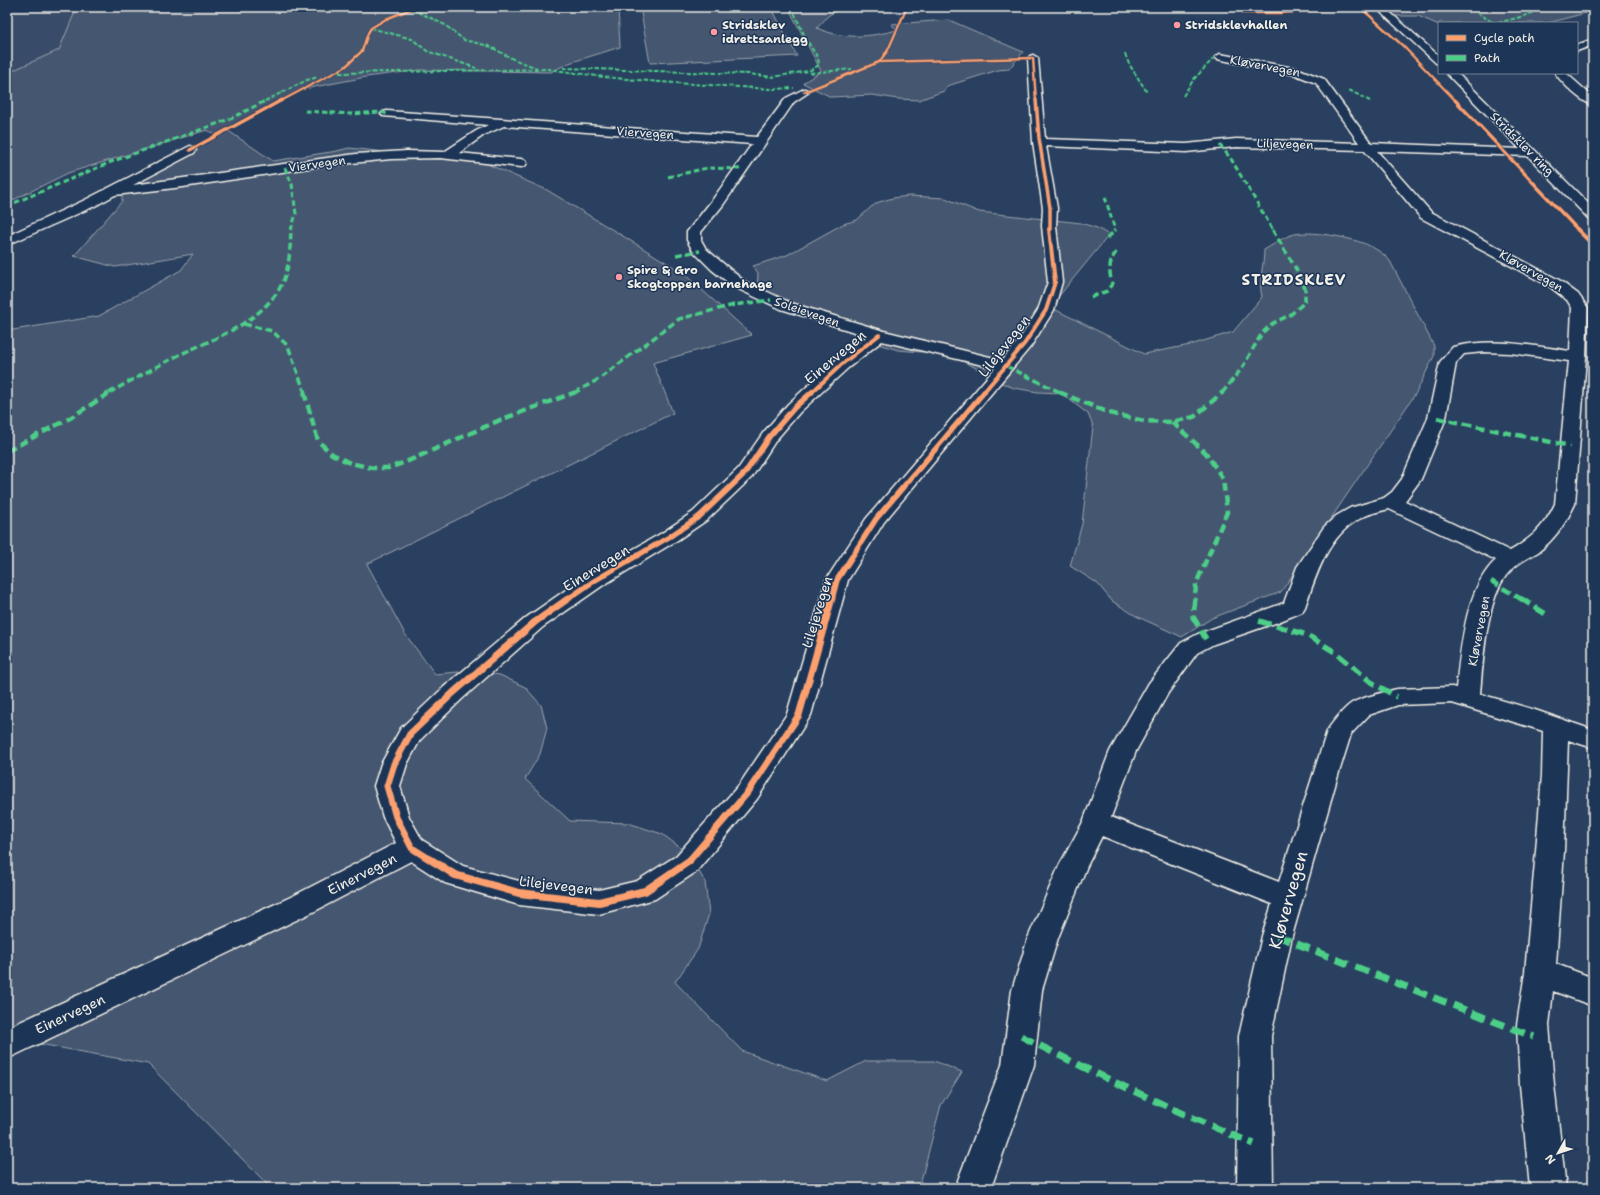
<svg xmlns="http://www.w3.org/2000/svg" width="1600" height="1195" font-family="'Shantell Sans',sans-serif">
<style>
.built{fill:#374c69}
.green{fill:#445771;stroke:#9ca4ac}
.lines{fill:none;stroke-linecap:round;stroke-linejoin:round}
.minor-casing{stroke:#f4f1e8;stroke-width:3}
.minor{fill:#1d3557;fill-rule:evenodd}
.quiet-far5{stroke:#4dcf88;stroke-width:2;stroke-dasharray:4.5 2;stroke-linecap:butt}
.quiet-far4{stroke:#4dcf88;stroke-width:3;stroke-dasharray:5.5 3;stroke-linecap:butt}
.quiet-far3{stroke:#4dcf88;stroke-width:3.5;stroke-dasharray:7 3.5;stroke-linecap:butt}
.quiet-far2{stroke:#4dcf88;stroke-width:4.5;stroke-dasharray:9 4.5;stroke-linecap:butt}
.quiet-far1{stroke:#4dcf88;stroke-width:5.5;stroke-dasharray:12 5.5;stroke-linecap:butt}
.quiet{stroke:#4dcf88;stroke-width:7;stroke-dasharray:14 7;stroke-linecap:butt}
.cycleway-far5-casing{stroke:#1d3557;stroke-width:3.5}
.cycleway-far4-casing{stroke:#1d3557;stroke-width:5}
.cycleway-far3-casing{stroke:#1d3557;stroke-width:5.5}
.cycleway-far2-casing{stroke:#1d3557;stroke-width:8}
.cycleway-far1-casing{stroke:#1d3557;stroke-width:10}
.cycleway-casing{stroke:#1d3557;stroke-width:11}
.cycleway-far5{stroke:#fca06f;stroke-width:2.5}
.cycleway-far4{stroke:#fca06f;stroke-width:3.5}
.cycleway-far3{stroke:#fca06f;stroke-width:4}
.cycleway-far2{stroke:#fca06f;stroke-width:5.5}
.cycleway-far1{stroke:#fca06f;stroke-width:7}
.cycleway{stroke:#fca06f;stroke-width:8}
.poi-dot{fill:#ff9aa2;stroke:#1d3557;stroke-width:1.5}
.labels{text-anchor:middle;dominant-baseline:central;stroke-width:3;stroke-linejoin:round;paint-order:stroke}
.far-poi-label{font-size:12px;font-weight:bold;fill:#f4f1e8;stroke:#1d3557;text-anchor:start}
.far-street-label{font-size:12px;fill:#f4f1e8;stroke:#1d3557}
.street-label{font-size:14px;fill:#f4f1e8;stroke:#1d3557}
.far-district-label{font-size:15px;font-weight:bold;letter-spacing:1px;fill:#f4f1e8;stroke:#1d3557}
.near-street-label{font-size:17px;fill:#f4f1e8;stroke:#1d3557}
</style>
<rect width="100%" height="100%" fill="#2a4060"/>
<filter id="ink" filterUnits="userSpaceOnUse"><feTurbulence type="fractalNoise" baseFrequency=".025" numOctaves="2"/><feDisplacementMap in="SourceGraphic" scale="8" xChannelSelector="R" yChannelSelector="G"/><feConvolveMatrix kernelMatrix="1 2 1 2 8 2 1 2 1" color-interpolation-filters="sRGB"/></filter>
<g filter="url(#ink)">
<!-- built -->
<polygon class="built" points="12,7 77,7 59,50 7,73 7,8"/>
<!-- green -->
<g class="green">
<polygon points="77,7 618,7 620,47 569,63 551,72 420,70 366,77 304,89 227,130 273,161 337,151 349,148 485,163 547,190 682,272 752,335 653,363 673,413 367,564 405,634 435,674 469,671 500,675 525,687 541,705 547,728 540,754 525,779 570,821 628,823 662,834 689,854 705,882 709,914 698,949 675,982 742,1051 827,1081 866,1061 934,1061 962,1072 941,1105 919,1188 271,1188 148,1064 7,1038 7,331 99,316 181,270 193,254 115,267 74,256 122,201 122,192 216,135 207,130 68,173 7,203 7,73 59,50"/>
<polygon points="640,7 771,7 797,56 650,63"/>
<path d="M788 7H900L897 10 842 8 829 15 817 28C844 40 869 37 897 30L891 24 949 20 1023 52 1009 69 998 70 947 86 944 91 919 100 898 99 872 95 831 97 803 83 821 71Z"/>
<polygon points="1387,7 1593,7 1593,11 1548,23 1439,23 1439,25 1418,16 1394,16"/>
<path d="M909 196 945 198 979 212 1081 223 1097 228 1109 235 1050 307 1144 354 1190 345 1233 332 1262 297C1258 281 1264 266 1264 250 1273 245 1282 238 1291 235 1308 229 1354 238 1370 246 1378 250 1384 254 1390 261L1434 346V356L1416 393 1281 592 1212 618 1182 637 1136 616 1112 601 1097 583 1070 566 1082 524 1093 426 1088 414 1061 393 1038 392 1014 388 994 380 980 370 942 351 921 352 898 350 878 344 860 334 812 314 782 310 757 291 758 273 753 266 787 255 843 224 857 220 871 207 879 202 893 198Z"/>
</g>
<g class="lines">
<!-- minor casing -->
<g class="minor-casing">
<g id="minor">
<polygon points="1375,7 1384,7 1439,56 1439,64 1436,63"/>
<polygon points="1593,39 1593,45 1577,51 1577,45"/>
<path d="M1220 54 1299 69 1324 79 1371 143 1520 149 1446 73H1457L1593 208V219L1588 218 1528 156 1377 151 1431 212 1559 280 1578 294 1588 308 1586 357 1575 504C1566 523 1555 539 1538 552 1528 558 1518 562 1510 571 1486 595 1483 662 1480 694L1535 710 1593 730V748L1568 740 1564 851 1556 964 1593 978V1006L1553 991 1549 1025 1554 1085 1566 1188H1530L1520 1085 1517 1025 1525 972 1536 851 1542 775 1543 731 1452 703 1398 705 1369 715 1351 734 1336 782 1292 936 1271 1036 1273 1188H1237L1239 1036 1262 936 1272 904 1102 836 1087 866 1058 938 1042 990 1034 1065 991 1188H955L1002 1065 1012 990 1028 938 1059 866 1083 822 1110 751 1149 683 1181 643 1198 634 1284 603 1297 567 1324 527 1336 516 1350 508 1384 498 1392 492 1402 479 1428 418 1440 362 1453 347C1492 337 1532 346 1570 351L1572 308 1567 300 1549 286 1421 218 1364 150 1236 147 1186 152 1046 146 1057 208 1056 226 1062 282 1054 310 1031 346 884 522 848 580 811 715 757 799 696 872 655 899 599 914 519 905 445 883 411 861 315 911 7 1059V1028L295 895 396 843 383 817 374 786 381 764 401 728 444 687 527 617 586 576 662 533 693 512 738 469 763 433 788 404 836 360 867 336 781 309 734 287 712 270 693 251 687 240V232L713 199 752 144 504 126 484 135 459 153 521 159 525 160 527 163 525 166 521 167 440 158 391 159 322 166 183 187 115 195 95 206 7 245V236L85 200 190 146 194 147 196 150 194 153 133 185 356 154 407 151 444 152 476 131 488 125 383 116 381 114 383 112 387 111 757 137 786 98 804 89 808 90 809 92 794 102 723 205 701 232V240L706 249 744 281 791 303 884 331 1002 360 1019 340 1038 310 1048 282 1042 226 1043 208 1033 142 1028 58 1030 56 1033 55 1038 58 1045 139 1186 144 1236 139 1359 143 1316 83 1296 75 1217 59 1215 57ZM882 341 995 368 866 519 826 580 787 714 739 785 676 856 637 881 599 890 519 881 463 866 422 840 409 817 400 786 407 764 420 740 462 699 543 627 602 586 676 541 707 520 752 477 776 440 800 412 848 368ZM1484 352 1510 353 1569 361 1555 504C1544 527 1532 538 1510 551L1405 501 1421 479 1446 418 1456 363 1464 354ZM1389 509 1496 560C1465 588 1461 649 1456 688L1452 687 1397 689C1385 692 1363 697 1352 703 1345 707 1332 723 1327 731L1279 882 1111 817 1136 751 1168 693 1197 653 1214 644 1278 622 1302 612 1305 607C1317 573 1328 534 1363 517 1371 513 1381 511 1389 509Z"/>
<path d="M1555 73H1566L1593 97V105C1581 102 1562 83 1555 73Z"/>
</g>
</g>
<!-- minor -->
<use href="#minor" class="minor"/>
<!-- quiet-far5 -->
<g class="quiet-far5">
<polyline points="1474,7 1477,13 1494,23"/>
<polyline points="412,9 445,25 464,40 489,46 513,59 537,68"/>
<polyline points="1498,23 1524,16 1547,7"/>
<polyline points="371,28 412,39 427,51 476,68"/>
<polyline points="1125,54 1129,64 1147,92"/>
<polyline points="563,68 749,74 772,77 809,71 819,65 818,58 806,39 794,12 794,9 799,7"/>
<polyline points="339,73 548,69 604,77 660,82 772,89 794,88"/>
<polyline points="810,73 852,69"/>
<polyline points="1349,90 1370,101"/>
<polyline points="1183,96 1194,79 1214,58"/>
<polyline points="265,101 307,80 318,77"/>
</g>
<!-- quiet-far4 -->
<g class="quiet-far4">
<polyline points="305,111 351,114 381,112 387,114"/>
<polyline points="1220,145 1231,159 1273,230"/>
<polyline points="285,168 292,184 296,214 291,230"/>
<polyline points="668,177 707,168 740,169"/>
<polyline points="1105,197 1115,230"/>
<polyline points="7,206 111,162 230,119 267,100"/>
</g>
<!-- quiet-far3 -->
<g class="quiet-far3">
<polyline points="1107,238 1115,231 1114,229"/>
<polyline points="676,255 700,251"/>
<path d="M1091 297 1107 291 1112 284C1109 271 1108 262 1117 251"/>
<polyline points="244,324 272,331 288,346 305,393"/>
<polyline points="1006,366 1062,393"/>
<path d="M109 393C132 380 156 367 179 355 215 338 255 325 278 291 290 272 290 250 291 229"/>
<polyline points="574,393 599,379 679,319 734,305 771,300"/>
<polyline points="1222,393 1242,368 1262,333 1273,323 1290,315 1305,302 1305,288 1295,267 1272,229"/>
</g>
<!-- quiet-far2 -->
<g class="quiet-far2">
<polyline points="304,392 318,441 332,454 350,463 373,468 388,468 406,462 500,420 576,392"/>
<polyline points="1059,392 1109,413 1144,421 1172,422 1194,417 1223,392"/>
<polyline points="1437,418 1570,446"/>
<polyline points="1172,422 1206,453 1223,479 1227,512 1196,584 1195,599"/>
<polyline points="7,451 70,418 111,392"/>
<polyline points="1491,581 1521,599"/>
</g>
<!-- quiet-far1 -->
<g class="quiet-far1">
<polyline points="1195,598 1193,617 1206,639"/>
<polyline points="1520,598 1549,616"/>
<polyline points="1259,621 1307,635 1335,652 1371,682 1397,697"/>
</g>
<!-- quiet -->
<g class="quiet">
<polyline points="1277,936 1534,1037"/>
<path d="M1021 1036C1097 1075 1175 1111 1254 1144"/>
</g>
<!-- cycleway-far5 casing -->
<g class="cycleway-far5-casing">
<g id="cycleway-far5">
<polyline points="1360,7 1402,45 1456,101"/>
<polyline points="1243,13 1280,13 1360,7"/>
<polyline points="879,62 1033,58 1036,101"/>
<polyline points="804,92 879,62 888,50 907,7"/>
<polyline points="281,101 345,67 362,51 368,33 371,28 386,19 416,7"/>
</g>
</g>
<!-- cycleway-far4 casing -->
<g class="cycleway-far4-casing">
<g id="cycleway-far4">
<polyline points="1036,100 1039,138 1050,208 1050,230"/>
<polyline points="1455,100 1578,230"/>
<polyline points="190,150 282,100"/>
</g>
</g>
<!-- cycleway-far3 casing -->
<g class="cycleway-far3-casing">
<g id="cycleway-far3">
<polyline points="1577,229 1593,245"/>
<polyline points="811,393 842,364 879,335"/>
<polyline points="983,393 1025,343 1046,310 1055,282 1049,229"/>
</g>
</g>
<!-- cycleway-far2 casing -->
<g class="cycleway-far2-casing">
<g id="cycleway-far2">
<polyline points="568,599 594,581 669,537 700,516 745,473 769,437 794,408 812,392"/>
<polyline points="832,599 837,580 876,519 984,392"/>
</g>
</g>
<!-- cycleway-far1 casing -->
<g class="cycleway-far1-casing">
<g id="cycleway-far1">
<polyline points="434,862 412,848 396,817 387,786 394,764 410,734 453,693 535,622 569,598"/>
<polyline points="688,862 748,792 799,715 832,598"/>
</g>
</g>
<!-- cycleway casing -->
<g class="cycleway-casing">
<polyline id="cycleway" points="433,861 455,875 519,893 599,902 645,891 689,861"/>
</g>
<!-- cycleway-far5 -->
<use href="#cycleway-far5" class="cycleway-far5"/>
<!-- cycleway-far4 -->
<use href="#cycleway-far4" class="cycleway-far4"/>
<!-- cycleway-far3 -->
<use href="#cycleway-far3" class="cycleway-far3"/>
<!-- cycleway-far2 -->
<use href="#cycleway-far2" class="cycleway-far2"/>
<!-- cycleway-far1 -->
<use href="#cycleway-far1" class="cycleway-far1"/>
<!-- cycleway -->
<use href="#cycleway" class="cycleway"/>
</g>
</g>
<!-- markers -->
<g class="poi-dot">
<circle cx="1177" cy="25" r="4"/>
<circle cx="714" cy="32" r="4"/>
<circle cx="619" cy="277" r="4"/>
</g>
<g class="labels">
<!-- far-poi labels -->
<g class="far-poi-label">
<text x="722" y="25">Stridsklev<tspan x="722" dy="14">idrettsanlegg</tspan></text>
<text x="1185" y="25">Stridsklevhallen</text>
<text x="627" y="270">Spire &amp; Gro<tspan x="627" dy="14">Skogtoppen barnehage</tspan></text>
</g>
<!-- far-street labels -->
<g class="far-street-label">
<text transform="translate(1265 66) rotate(11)">Kløvervegen</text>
<text transform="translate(645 133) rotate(4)">Viervegen</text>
<text transform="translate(1285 144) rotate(2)">Liljevegen</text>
<text transform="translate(1522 144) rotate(45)">Stridsklev ring</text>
<text transform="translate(317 164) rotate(-8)">Viervegen</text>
<text transform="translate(1531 271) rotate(30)">Kløvervegen</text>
<text transform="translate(807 312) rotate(19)">Soleievegen</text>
<text transform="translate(1479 631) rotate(-79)">Kløvervegen</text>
</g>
<!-- street labels -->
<g class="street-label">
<text transform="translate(1004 346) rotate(-52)">Lilejevegen</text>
<text transform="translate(835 357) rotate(-40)">Einervegen</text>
<text transform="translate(596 568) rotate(-32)">Einervegen</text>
<text transform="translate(817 612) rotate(-73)">Lilejevegen</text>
<text transform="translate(362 874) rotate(-27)">Einervegen</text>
<text transform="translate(556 885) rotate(7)">Lilejevegen</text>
<text transform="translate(70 1014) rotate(-25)">Einervegen</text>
</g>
<!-- far-district labels -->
<g class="far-district-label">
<text x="1294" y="280">STRIDSKLEV</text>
</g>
<!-- near-street labels -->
<g class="near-street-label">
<text transform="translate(1288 900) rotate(-74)">Kløvervegen</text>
</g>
</g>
<!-- margin -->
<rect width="1600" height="1195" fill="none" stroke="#1d3557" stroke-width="24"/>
<rect x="12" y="12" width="1576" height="1171" fill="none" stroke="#f4f1e8" stroke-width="1.5" filter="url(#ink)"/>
<!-- legend -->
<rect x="1438" y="22" width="140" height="52" fill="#1d3557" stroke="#738091"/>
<rect x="1446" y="35" width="20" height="6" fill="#fca06f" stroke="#738091"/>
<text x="1474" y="42" font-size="12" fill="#f4f1e8">Cycle path</text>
<rect x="1446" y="55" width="20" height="6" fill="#4dcf88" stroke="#738091"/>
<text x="1474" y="62" font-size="12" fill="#f4f1e8">Path</text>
<!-- north arrow -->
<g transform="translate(1558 1153) rotate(231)" stroke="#1d3557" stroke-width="3" paint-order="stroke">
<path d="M0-3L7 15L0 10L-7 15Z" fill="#f4f1e8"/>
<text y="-6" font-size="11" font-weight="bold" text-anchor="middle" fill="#f4f1e8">N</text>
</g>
</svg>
